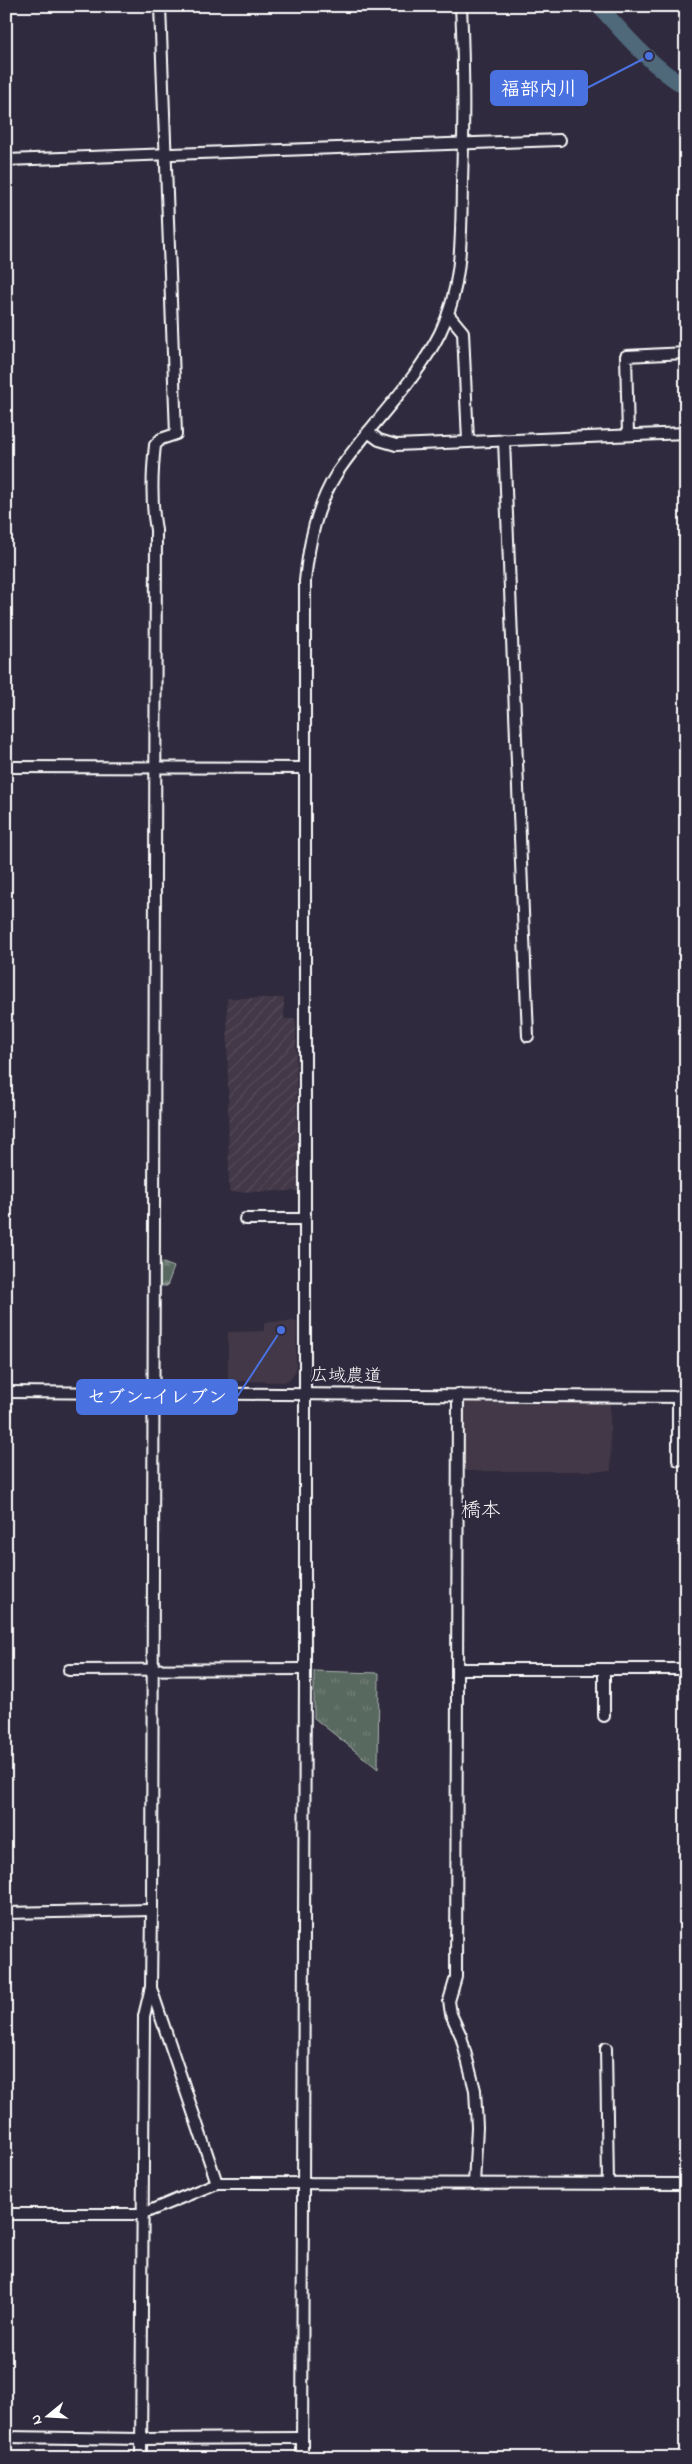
<svg xmlns="http://www.w3.org/2000/svg" width="692" height="2464" font-family="'Indie Flower','Klee One',sans-serif">
<style>
.built{fill:#423747}
.industrial{fill:url(#industrial-furrows)}
.grass{fill:url(#grass-tufts);stroke:#acb4b0}
.cemetery{fill:url(#cemetery-stones);stroke:#acb4b0}
.lines{fill:none;stroke-linecap:round;stroke-linejoin:round}
.river{stroke:#4f677a;stroke-width:16}
.minor-casing{stroke:#fff;stroke-width:14}
.minor{stroke:#2f2a3d;stroke-width:10}
.labels{text-anchor:middle;dominant-baseline:central;stroke-width:5;stroke-linejoin:round;paint-order:stroke}
.street-label{font-size:18px;fill:#fff;stroke:#2f2a3d}
.quarter-label{font-size:20px;fill:#fff;stroke:#2f2a3d}
.leader{fill:none;stroke:#4a71e0;stroke-width:2}
.callout-dot{fill:#4a71e0;stroke:#2f2a3d;stroke-width:2}
.callout{fill:#4a71e0;stroke:#4a71e0;stroke-width:2}
.callout-label{font-size:19px;text-anchor:middle;font-weight:bold;fill:#fff}
</style>
<defs>
<pattern id="industrial-furrows" width="10" height="10" patternUnits="userSpaceOnUse" patternTransform="scale(1.25)"><rect width="10" height="10" fill="#423747"/><path d="M-1 1l2-2M0 10L10 0M9 11l2-2" fill="none" stroke="#554b59"/></pattern>
<pattern id="grass-tufts" width="24" height="20" patternUnits="userSpaceOnUse" patternTransform="scale(1.25)"><rect width="24" height="20" fill="#596960"/><path d="M3 7l-1-3M5 7V3M7 7l1-3M15 17l-1-3M17 17v-4M19 17l1-3" fill="none" stroke="#728078"/></pattern>
<pattern id="cemetery-stones" width="16" height="16" patternUnits="userSpaceOnUse" patternTransform="scale(1.25)"><rect width="16" height="16" fill="#596960"/><path d="M2 7V4a2 2 0 0 1 4 0v3zM10 15v-3a2 2 0 0 1 4 0v3z" fill="#728078"/></pattern>
</defs>
<rect width="100%" height="100%" fill="#2f2a3d"/>
<filter id="ink" filterUnits="userSpaceOnUse"><feTurbulence type="fractalNoise" baseFrequency=".02" numOctaves="2"/><feDisplacementMap in="SourceGraphic" scale="10" xChannelSelector="R" yChannelSelector="G"/><feConvolveMatrix kernelMatrix="1 2 1 2 8 2 1 2 1" color-interpolation-filters="sRGB"/></filter>
<g filter="url(#ink)">
<!-- built -->
<g class="built">
<polygon points="297,1321 296,1370 290,1380 283,1382 228,1381 228,1332 264,1331 264,1322"/>
<polygon points="461,1402 610,1402 611,1471 461,1471"/>
</g>
<!-- industrial -->
<polygon class="industrial" points="227,998 284,998 284,1019 296,1019 298,1191 229,1192"/>
<!-- grass -->
<polygon class="grass" points="314,1671 379,1673 378,1769 314,1718"/>
<!-- cemetery -->
<polygon class="cemetery" points="158,1261 174,1267 167,1286 157,1286"/>
<g class="lines">
<!-- river -->
<path class="river" d="M599 6C623 33 654 69 686 87"/>
<!-- minor casing -->
<g class="minor-casing">
<g id="minor">
<polyline points="6,160 560,140"/>
<polyline points="448,314 463,332 468,441"/>
<polyline points="368,432 379,440 396,445 686,433"/>
<polyline points="628,435 626,356 686,353"/>
<polyline points="504,440 528,1036"/>
<polyline points="6,767 305,768"/>
<polyline points="245,1219 305,1219"/>
<polyline points="6,1392 686,1397"/>
<polyline points="458,1394 456,1977 449,2001 451,2014 461,2036 475,2090 477,2127 474,2184"/>
<polyline points="678,1460 678,1396"/>
<polyline points="457,1669 686,1669"/>
<polyline points="69,1670 305,1669"/>
<polyline points="604,1716 604,1669"/>
<polyline points="6,1913 152,1910"/>
<polyline points="151,1988 217,2183"/>
<polyline points="606,2048 608,2184"/>
<polyline points="6,2214 142,2214 217,2183 686,2184"/>
<polyline points="6,2437 141,2439 302,2438"/>
<path d="M141 2458 144 2016 151 1987 152 1910 156 530C151 503 152 472 155 445L161 439 176 434 160 6"/>
<path d="M302 2458 305 1669V581C309 543 316 506 337 473 369 425 414 385 440 333 463 287 461 234 462 184 464 125 464 66 461 6"/>
</g>
</g>
<!-- minor -->
<use href="#minor" class="minor"/>
</g>
</g>
<g class="labels">
<!-- street labels -->
<g class="street-label">
<text transform="translate(346 1377) rotate(1)">広域農道</text>
</g>
<!-- quarter labels -->
<g class="quarter-label">
<text x="481" y="1511">橋本</text>
</g>
</g>
<!-- callouts -->
<path class="leader" d="M649 56L587 88M281 1330L237 1397"/>
<g class="callout-dot">
<circle cx="649" cy="56" r="5"/>
<circle cx="281" cy="1330" r="5"/>
</g>
<g class="callout">
<rect x="491" y="71" width="96" height="34" rx="5"/>
<rect x="77" y="1380" width="160" height="34" rx="5"/>
</g>
<g class="callout-label">
<text x="539" y="95">福部内川</text>
<text x="157" y="1403">セブン-イレブン</text>
</g>
<!-- margin -->
<rect width="692" height="2464" fill="none" stroke="#2f2a3d" stroke-width="25"/>
<rect x="12" y="12" width="667" height="2439" fill="none" stroke="#fff" stroke-width="2" filter="url(#ink)"/>
<!-- north arrow -->
<g transform="translate(48 2416) rotate(252)" stroke="#2f2a3d" stroke-width="4" paint-order="stroke">
<path d="M0-4L9 19L0 12L-9 19Z" fill="#ffffff"/>
<text y="-8" font-size="14" font-weight="bold" text-anchor="middle" fill="#ffffff">N</text>
</g>
</svg>
